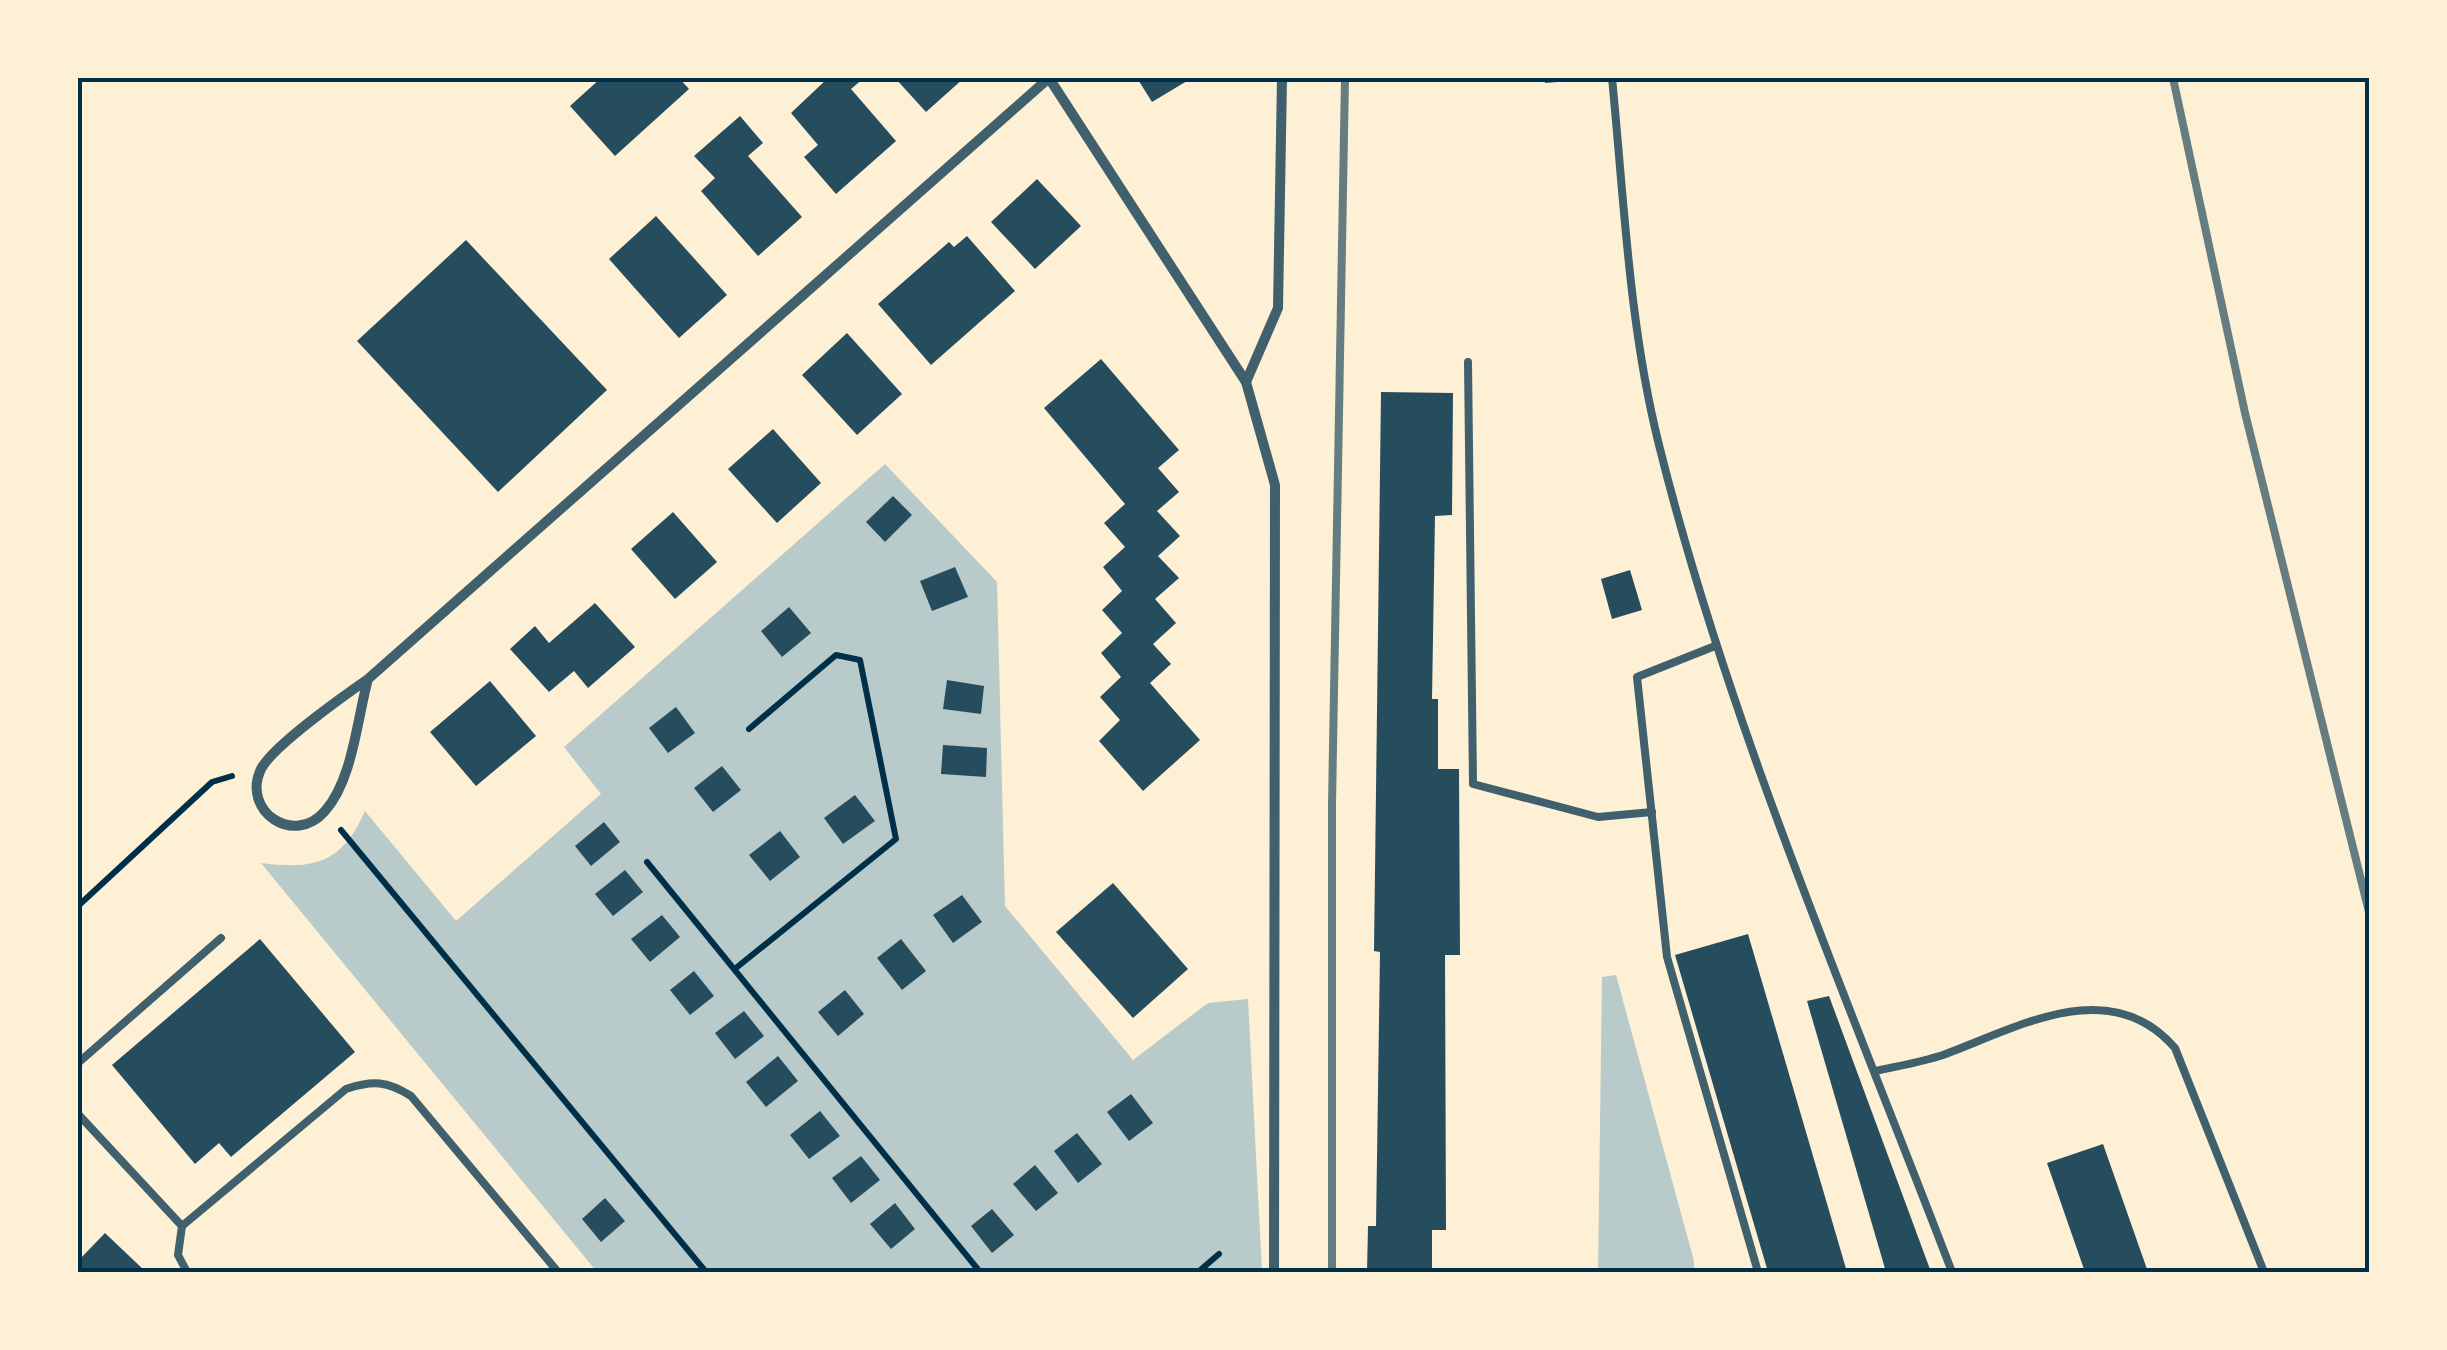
<svg xmlns="http://www.w3.org/2000/svg" width="2447" height="1350" font-family="'Work Sans',sans-serif">
<style>
.green{fill:#b9caca}
.building{fill:#264d5e}
.lines{fill:none;stroke-linecap:round;stroke-linejoin:round}
.path{stroke:#003049;stroke-width:6}
.service{stroke:#3f606c;stroke-width:8}
.minor{stroke:#3f606c;stroke-width:10}
.rail{stroke:#657d81;stroke-width:8}
.neatline{fill:none;stroke:#003049;stroke-width:4}
</style>
<rect width="100%" height="100%" fill="#fdf0d5"/>
<!-- green -->
<g class="green">
<path d="M885 464 997 582 1005 906 1133 1060 1208 1003 1248 999 1262 1272H597L261 863C315 870 342 863 365 811L456 921 601 794 564 747Z"/>
<polygon points="1616,975 1694,1261 1694,1272 1598,1272 1602,977"/>
</g>
<!-- building -->
<g class="building">
<polygon points="601,78 679,78 689,89 615,156 570,106"/>
<polygon points="828,78 864,78 851,89 896,141 836,194 804,157 818,145 791,113"/>
<polygon points="895,78 964,78 926,112"/>
<polygon points="1137,78 1192,78 1152,102"/>
<polygon points="1544,78 1583,78 1583,80 1545,83"/>
<polygon points="740,116 763,143 748,156 802,217 758,256 701,191 715,178 694,156"/>
<polygon points="1037,179 1081,226 1035,269 991,222"/>
<polygon points="656,216 727,295 679,338 609,259"/>
<polygon points="967,236 1015,291 931,365 878,304 949,242 954,247"/>
<polygon points="466,240 607,390 498,492 357,341"/>
<polygon points="847,333 902,394 857,435 802,375"/>
<polygon points="1101,359 1179,450 1158,468 1179,492 1157,511 1180,536 1158,556 1179,578 1155,599 1176,623 1153,644 1171,664 1150,683 1200,740 1143,791 1099,741 1120,720 1100,697 1121,677 1101,653 1122,633 1102,610 1122,591 1103,567 1125,547 1104,523 1125,504 1044,408"/>
<polygon points="1381,392 1453,393 1452,515 1435,516 1432,699 1438,699 1438,769 1459,769 1460,955 1445,955 1446,1230 1432,1230 1432,1272 1367,1272 1368,1226 1376,1226 1380,952 1374,951"/>
<polygon points="773,429 821,483 777,523 728,469"/>
<polygon points="893,496 912,515 885,542 866,522"/>
<polygon points="673,512 717,562 675,599 631,549"/>
<polygon points="955,567 968,597 932,611 920,581"/>
<polygon points="1630,570 1642,610 1612,619 1601,579"/>
<polygon points="595,603 635,647 588,688 574,671 549,692 510,649 535,626 549,643"/>
<polygon points="789,607 811,633 782,657 761,631"/>
<polygon points="947,680 984,686 981,714 943,709"/>
<polygon points="490,681 536,736 476,786 430,732"/>
<polygon points="676,707 695,733 668,753 649,728"/>
<polygon points="943,745 987,748 986,777 941,774"/>
<polygon points="722,766 741,790 713,812 694,788"/>
<polygon points="855,795 875,821 843,844 824,818"/>
<polygon points="604,822 620,842 591,866 575,846"/>
<polygon points="780,831 800,857 770,881 749,855"/>
<polygon points="625,870 643,892 613,916 595,894"/>
<polygon points="1113,883 1188,969 1133,1018 1056,932"/>
<polygon points="962,895 982,922 953,943 933,915"/>
<polygon points="662,915 680,937 650,962 631,939"/>
<polygon points="1748,934 1847,1272 1768,1272 1675,955"/>
<polygon points="260,939 355,1052 231,1157 219,1143 195,1164 112,1065"/>
<polygon points="901,939 926,971 902,990 877,958"/>
<polygon points="694,971 714,996 690,1015 670,990"/>
<polygon points="845,990 864,1014 838,1036 818,1012"/>
<polygon points="1829,996 1931,1272 1886,1272 1807,1001"/>
<polygon points="744,1011 764,1036 735,1059 715,1033"/>
<polygon points="778,1056 798,1081 766,1107 746,1082"/>
<polygon points="1131,1094 1153,1123 1129,1141 1107,1112"/>
<polygon points="820,1111 840,1136 809,1159 790,1135"/>
<polygon points="1077,1133 1102,1164 1078,1183 1054,1151"/>
<polygon points="2103,1144 2148,1272 2085,1272 2047,1163"/>
<polygon points="861,1156 880,1180 851,1203 832,1178"/>
<polygon points="1035,1165 1058,1193 1036,1211 1013,1184"/>
<polygon points="605,1198 625,1221 601,1242 582,1219"/>
<polygon points="895,1203 915,1229 891,1249 870,1224"/>
<polygon points="992,1209 1014,1235 992,1253 971,1226"/>
<polygon points="105,1233 146,1272 78,1272 78,1261"/>
</g>
<g class="lines">
<!-- path -->
<g class="path">
<polyline points="341,830 706,1272"/>
<polyline points="647,862 980,1272"/>
<polyline points="78,906 212,782 232,776"/>
<polyline points="736,968 896,839 860,660 836,655 749,729"/>
<polyline points="1198,1272 1219,1254"/>
</g>
<!-- service -->
<g class="service">
<path d="M1612 78C1624 199 1629 326 1659 445 1729 726 1849 1002 1952 1272"/>
<polyline points="1468,362 1473,784 1598,817 1652,812"/>
<polyline points="1715,646 1637,677 1667,957 1758,1272"/>
<polyline points="78,1063 221,938"/>
<path d="M1876 1071C1898 1066 1922 1062 1943 1055 2019 1027 2110 973 2175 1048L2264 1272"/>
<polyline points="78,1114 182,1226"/>
<path d="M187 1272 178 1255 182 1226 346 1089C373 1080 387 1081 411 1096L558 1272"/>
</g>
<!-- minor -->
<g class="minor">
<polyline points="1049,78 1246,382 1275,485 1274,1272"/>
<polyline points="1246,382 1278,308 1282,78"/>
<path d="M368 679C357 719 353 779 325 811 294 847 241 811 261 769 273 746 345 695 368 679L1049 78"/>
</g>
<!-- rail -->
<g class="rail">
<polyline points="2173,78 2245,413 2370,916"/>
<polyline points="1332,1272 1332,804 1345,78"/>
</g>
</g>
<!-- border -->
<rect width="2447" height="1350" fill="none" stroke="#fdf0d5" stroke-width="160"/>
<rect x="80" y="80" width="2287" height="1190" class="neatline"/>
</svg>
